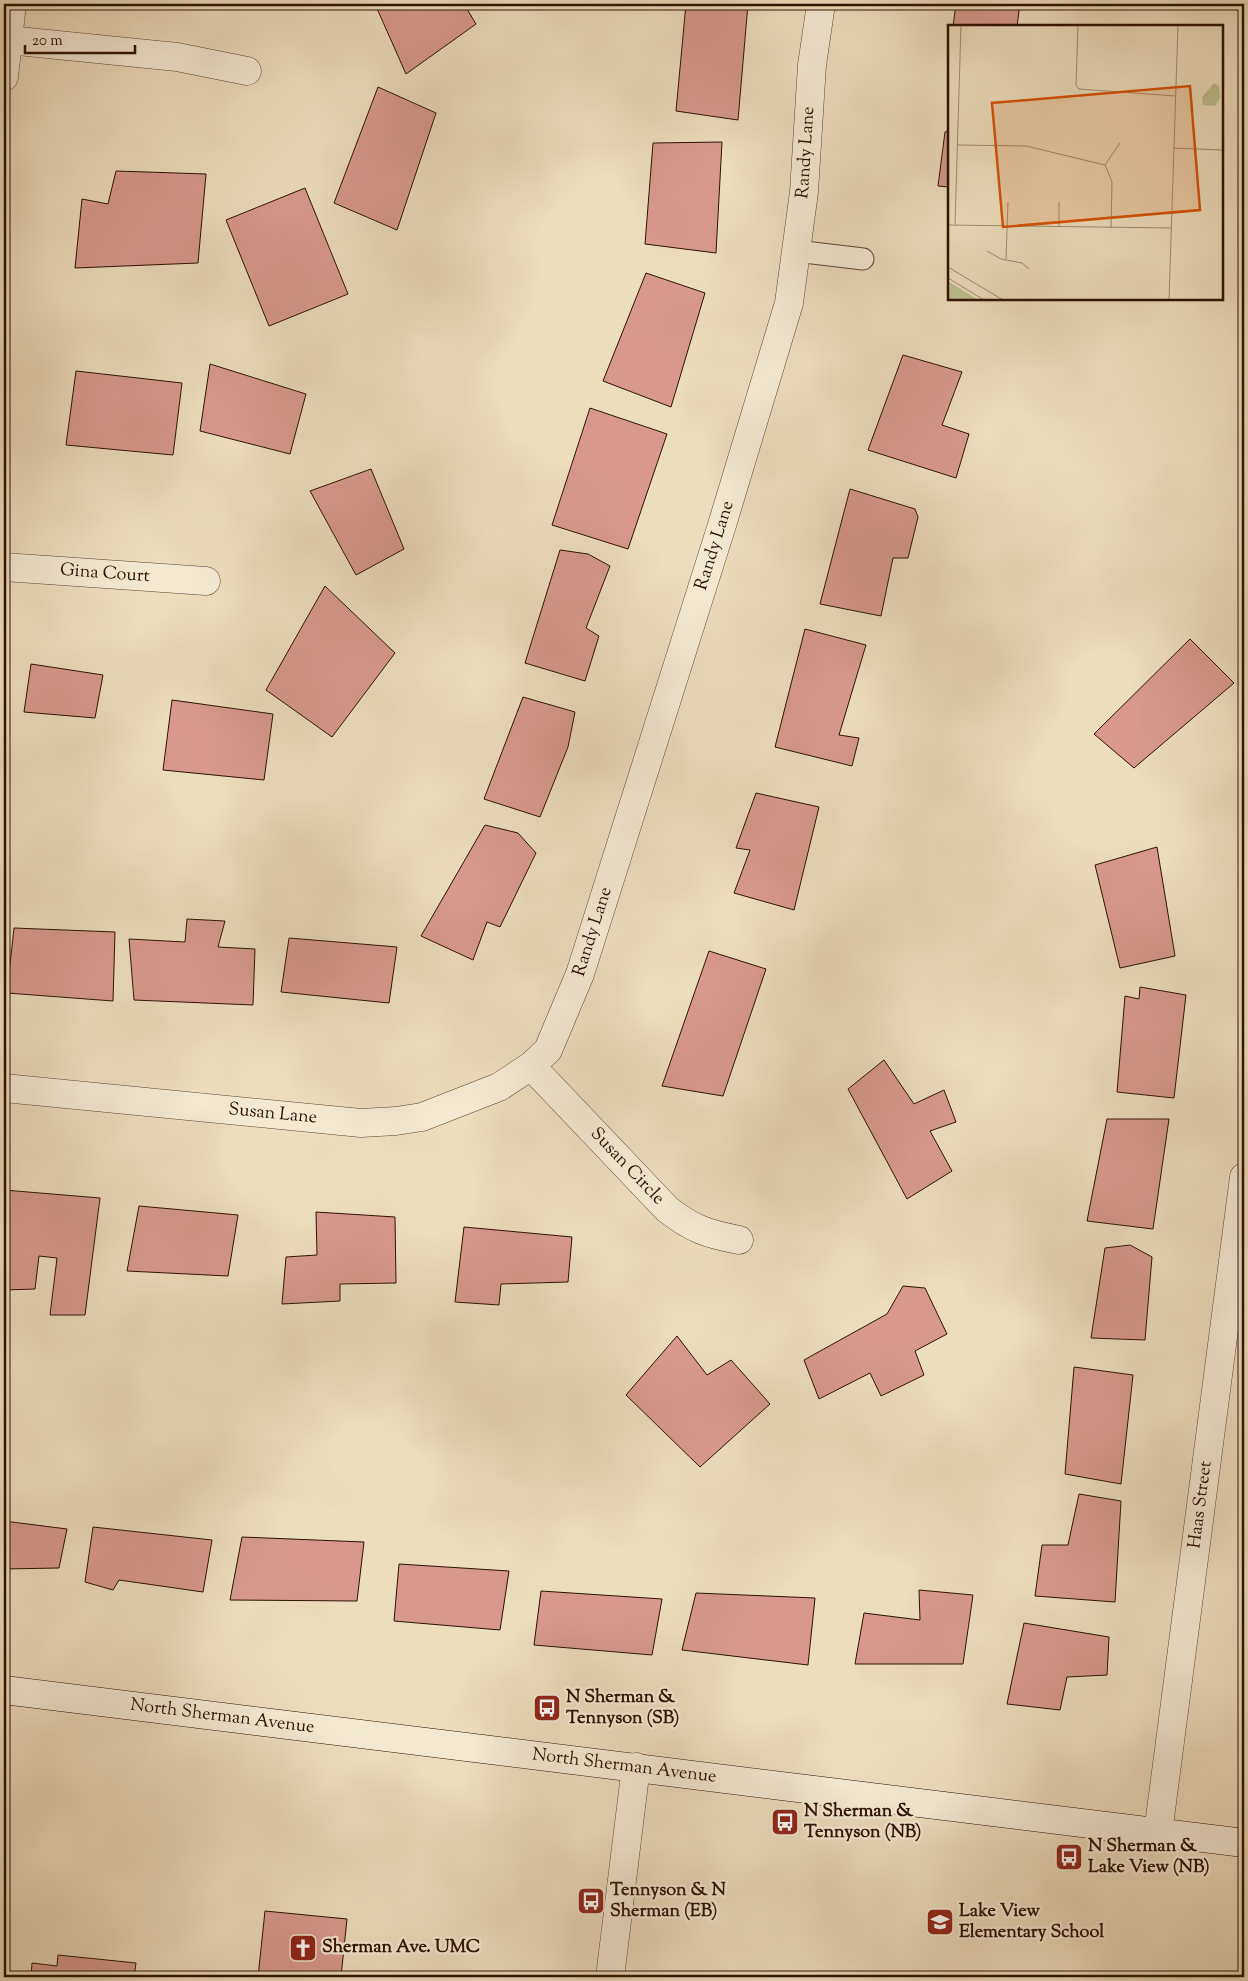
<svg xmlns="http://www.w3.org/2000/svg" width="1248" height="1981" font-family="'Sorts Mill Goudy',serif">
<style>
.building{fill:#d8998c;stroke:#2c1200}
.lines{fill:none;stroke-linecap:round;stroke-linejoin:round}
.lane-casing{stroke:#5c452f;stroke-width:23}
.street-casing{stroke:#5c452f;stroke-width:29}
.secondary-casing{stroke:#2c1200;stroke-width:29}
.lane{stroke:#f3e9d3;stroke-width:21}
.street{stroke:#f3e9d3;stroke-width:28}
.secondary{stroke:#f3e9d3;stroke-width:28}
.labels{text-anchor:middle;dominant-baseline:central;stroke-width:4.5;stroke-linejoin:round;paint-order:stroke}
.street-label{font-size:18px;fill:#2c1200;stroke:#f3e9d3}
.poi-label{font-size:18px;font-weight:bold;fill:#2c1200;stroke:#f3e9d3;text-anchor:start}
.inset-road{fill:none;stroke:#9f8c70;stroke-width:1}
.view{fill:#d5520b;fill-opacity:0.15;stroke:#d5520b;stroke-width:2.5}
.inset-edge{fill:none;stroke:#2c1200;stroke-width:2.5}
</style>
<rect width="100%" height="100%" fill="#ecddbb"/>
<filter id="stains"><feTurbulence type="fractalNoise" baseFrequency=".004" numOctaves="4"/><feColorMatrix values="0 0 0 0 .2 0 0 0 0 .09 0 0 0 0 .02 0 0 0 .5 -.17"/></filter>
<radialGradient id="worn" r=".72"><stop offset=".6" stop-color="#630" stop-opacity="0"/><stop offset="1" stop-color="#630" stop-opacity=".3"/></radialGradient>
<!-- building -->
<g class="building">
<polygon points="375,4 464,4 476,24 406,74"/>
<polygon points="686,4 748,4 738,120 676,111"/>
<polygon points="956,4 1020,4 1017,26 953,26"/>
<polygon points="378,87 436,113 397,230 334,203"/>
<polygon points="949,130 949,187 938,186 945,132"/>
<polygon points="722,142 716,253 645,244 653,143"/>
<polygon points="116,171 206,174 198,263 75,268 82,199 108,204"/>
<polygon points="305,188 348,294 269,326 226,220"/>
<polygon points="646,273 705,293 671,407 603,381"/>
<polygon points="903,355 962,372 942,425 969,434 956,478 868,450"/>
<polygon points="210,364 306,394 290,454 200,431"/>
<polygon points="76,371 182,383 173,455 66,445"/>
<polygon points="590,408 667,434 628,549 552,525"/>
<polygon points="371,469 404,549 356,575 310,491"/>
<polygon points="850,489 915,509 918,517 908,558 893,558 881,616 820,604"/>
<polygon points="560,550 588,554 610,566 586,628 599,636 585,681 525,663"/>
<polygon points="325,586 395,653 332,737 266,690"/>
<polygon points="805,629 866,645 839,735 859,738 852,766 775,747"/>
<polygon points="1190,639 1234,683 1134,768 1094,734"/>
<polygon points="31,664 103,675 95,718 24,712"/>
<polygon points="523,697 575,712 568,747 540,817 484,799"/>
<polygon points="172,700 273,714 264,780 163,770"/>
<polygon points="756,793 819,807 794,910 734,893 750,850 736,848"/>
<polygon points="485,825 518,833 536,853 500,927 487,922 473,960 421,936"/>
<polygon points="1157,847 1175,956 1120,968 1095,865"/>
<polygon points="187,919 225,921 218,947 255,949 253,1005 134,1000 129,939 185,942"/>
<polygon points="14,928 115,932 113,1001 7,993"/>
<polygon points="289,938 397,947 389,1003 281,992"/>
<polygon points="709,951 766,969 723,1096 662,1086"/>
<polygon points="1140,987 1186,995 1174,1098 1117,1092 1125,996 1139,999"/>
<polygon points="884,1060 914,1104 944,1090 956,1122 930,1131 952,1171 907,1199 848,1089"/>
<polygon points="1107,1119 1169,1119 1153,1229 1087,1221"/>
<polygon points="4,1190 100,1198 85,1315 50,1315 57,1258 39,1256 35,1289 4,1290"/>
<polygon points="139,1206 238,1215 228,1276 127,1271"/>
<polygon points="316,1212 395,1217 396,1283 340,1284 340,1301 282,1304 286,1257 317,1255"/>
<polygon points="464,1227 572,1237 568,1282 501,1284 499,1305 455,1302"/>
<polygon points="1130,1245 1152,1257 1145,1340 1091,1338 1105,1248"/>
<polygon points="903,1286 925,1288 947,1334 915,1351 924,1375 881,1396 870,1373 819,1399 804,1360 887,1314"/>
<polygon points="677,1336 707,1375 731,1360 770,1404 700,1467 626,1395"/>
<polygon points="1074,1367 1133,1375 1121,1484 1065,1474"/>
<polygon points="1079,1494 1121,1501 1115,1602 1035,1596 1042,1545 1068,1545"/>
<polygon points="4,1521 67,1529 59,1568 4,1569"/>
<polygon points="93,1527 212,1540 203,1592 119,1580 113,1590 85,1582"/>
<polygon points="242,1537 364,1542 357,1601 230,1600"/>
<polygon points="399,1564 509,1571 500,1630 394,1621"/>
<polygon points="919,1590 973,1595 963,1664 855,1664 864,1613 920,1620"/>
<polygon points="541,1591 662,1599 652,1655 534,1645"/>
<polygon points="696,1593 815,1598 808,1665 682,1650"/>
<polygon points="1024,1623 1109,1637 1107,1675 1067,1677 1060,1710 1007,1704"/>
<polygon points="265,1911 347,1919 341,1977 258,1977"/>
<polygon points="58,1955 136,1963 134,1977 31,1977 32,1963 57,1966"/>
</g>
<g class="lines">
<!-- lane casing -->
<g class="lane-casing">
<polyline id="lane" points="796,251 863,259"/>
</g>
<!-- street casing -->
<g class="street-casing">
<g id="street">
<polyline points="8,40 177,57 247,71"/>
<polyline points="4,77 12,4"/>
<path id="s1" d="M4 567 206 581"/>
<path id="s2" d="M531 1066 667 1209C692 1229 708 1234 739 1240"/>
<path id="s3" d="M4 1088 361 1123 396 1121 422 1117 499 1087 531 1066 548 1050 580 974 722 525 789 303 804 192 812 65 821 4"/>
<path id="s4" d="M1158 1833 1244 1177"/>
<polyline points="610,1977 636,1767"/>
</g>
</g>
<!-- secondary casing -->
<g class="secondary-casing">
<g id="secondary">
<path id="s5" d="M4 1690 1244 1843"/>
</g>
</g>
<!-- lane -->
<use href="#lane" class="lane"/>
<!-- street -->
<use href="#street" class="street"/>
<!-- secondary -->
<use href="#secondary" class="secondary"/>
</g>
<!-- icons -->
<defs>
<g id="bus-square" transform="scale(1.4375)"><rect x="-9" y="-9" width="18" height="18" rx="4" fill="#8f2418" stroke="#f3e9d3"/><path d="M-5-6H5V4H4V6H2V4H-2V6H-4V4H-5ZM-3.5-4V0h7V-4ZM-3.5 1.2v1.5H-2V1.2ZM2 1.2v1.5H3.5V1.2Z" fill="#fff"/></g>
<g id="school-square" transform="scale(1.4375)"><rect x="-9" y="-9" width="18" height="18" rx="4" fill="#8f2418" stroke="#f3e9d3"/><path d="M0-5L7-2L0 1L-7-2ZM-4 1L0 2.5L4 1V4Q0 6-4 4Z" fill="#fff"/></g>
<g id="church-square" transform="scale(1.4375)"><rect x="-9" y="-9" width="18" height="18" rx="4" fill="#8f2418" stroke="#f3e9d3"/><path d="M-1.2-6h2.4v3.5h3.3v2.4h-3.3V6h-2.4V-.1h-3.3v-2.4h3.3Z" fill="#fff"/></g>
</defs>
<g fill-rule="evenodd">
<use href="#bus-square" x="547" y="1708"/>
<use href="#bus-square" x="785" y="1822"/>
<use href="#bus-square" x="1069" y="1857"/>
<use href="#bus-square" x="591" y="1901"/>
<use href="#school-square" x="940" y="1922"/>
<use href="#church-square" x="303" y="1948"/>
</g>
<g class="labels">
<!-- street labels -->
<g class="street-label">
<text stroke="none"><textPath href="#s3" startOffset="1501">Randy Lane</textPath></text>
<text stroke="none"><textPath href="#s3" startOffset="1096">Randy Lane</textPath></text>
<text stroke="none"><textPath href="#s1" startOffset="101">Gina Court</textPath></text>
<text stroke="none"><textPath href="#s3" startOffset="691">Randy Lane</textPath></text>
<text stroke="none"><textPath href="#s3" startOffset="270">Susan Lane</textPath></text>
<text stroke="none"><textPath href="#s2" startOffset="139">Susan Circle</textPath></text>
<text stroke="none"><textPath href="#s4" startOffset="331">Haas Street</textPath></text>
<text stroke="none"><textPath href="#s5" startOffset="220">North Sherman Avenue</textPath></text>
<text stroke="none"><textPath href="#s5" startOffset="625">North Sherman Avenue</textPath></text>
</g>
<!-- poi labels -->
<g class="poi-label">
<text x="566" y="1698">N Sherman &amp;<tspan x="566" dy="21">Tennyson (SB)</tspan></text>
<text x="804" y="1812">N Sherman &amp;<tspan x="804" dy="21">Tennyson (NB)</tspan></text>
<text x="1088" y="1847">N Sherman &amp;<tspan x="1088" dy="21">Lake View (NB)</tspan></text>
<text x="610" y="1891">Tennyson &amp; N<tspan x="610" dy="21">Sherman (EB)</tspan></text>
<text x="959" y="1912">Lake View<tspan x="959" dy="21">Elementary School</tspan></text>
<text x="322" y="1948">Sherman Ave. UMC</text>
</g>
</g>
<!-- overview -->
<g transform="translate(948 25)">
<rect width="275" height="275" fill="#ecddbb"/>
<path d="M266 58 271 61 272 73 267 81 255 80 254 72ZM0 256 30 275H0Z" fill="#bcc08d"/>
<path class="inset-road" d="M130 0 128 60 131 64 228 71M9 120 78 121 157 140M225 123 275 125M157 140 164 157 163 203M157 140 172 118M111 177V202M0 200 223 203M7 200 13 0M39 226 53 234 74 238 81 244M58 234 60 177M0 242 55 275M0 253 36 275M221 275 230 0"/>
<path class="view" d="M242 61 252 185 55 202 44 78Z"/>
<rect width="275" height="275" class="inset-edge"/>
</g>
<!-- margin -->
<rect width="1248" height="1981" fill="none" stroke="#ecddbb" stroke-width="20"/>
<rect x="5" y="5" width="1238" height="1971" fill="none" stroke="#2c1200" stroke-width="2.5"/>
<rect x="10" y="10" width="1228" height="1961" fill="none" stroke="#2c1200"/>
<!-- scale -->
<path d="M25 45v8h110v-8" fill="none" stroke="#2c1200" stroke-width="2.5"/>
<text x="32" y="45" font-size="15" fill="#2c1200" stroke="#f3e9d3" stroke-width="4" paint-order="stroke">20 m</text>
<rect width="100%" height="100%" filter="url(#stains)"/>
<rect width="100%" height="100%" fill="url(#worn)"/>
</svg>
